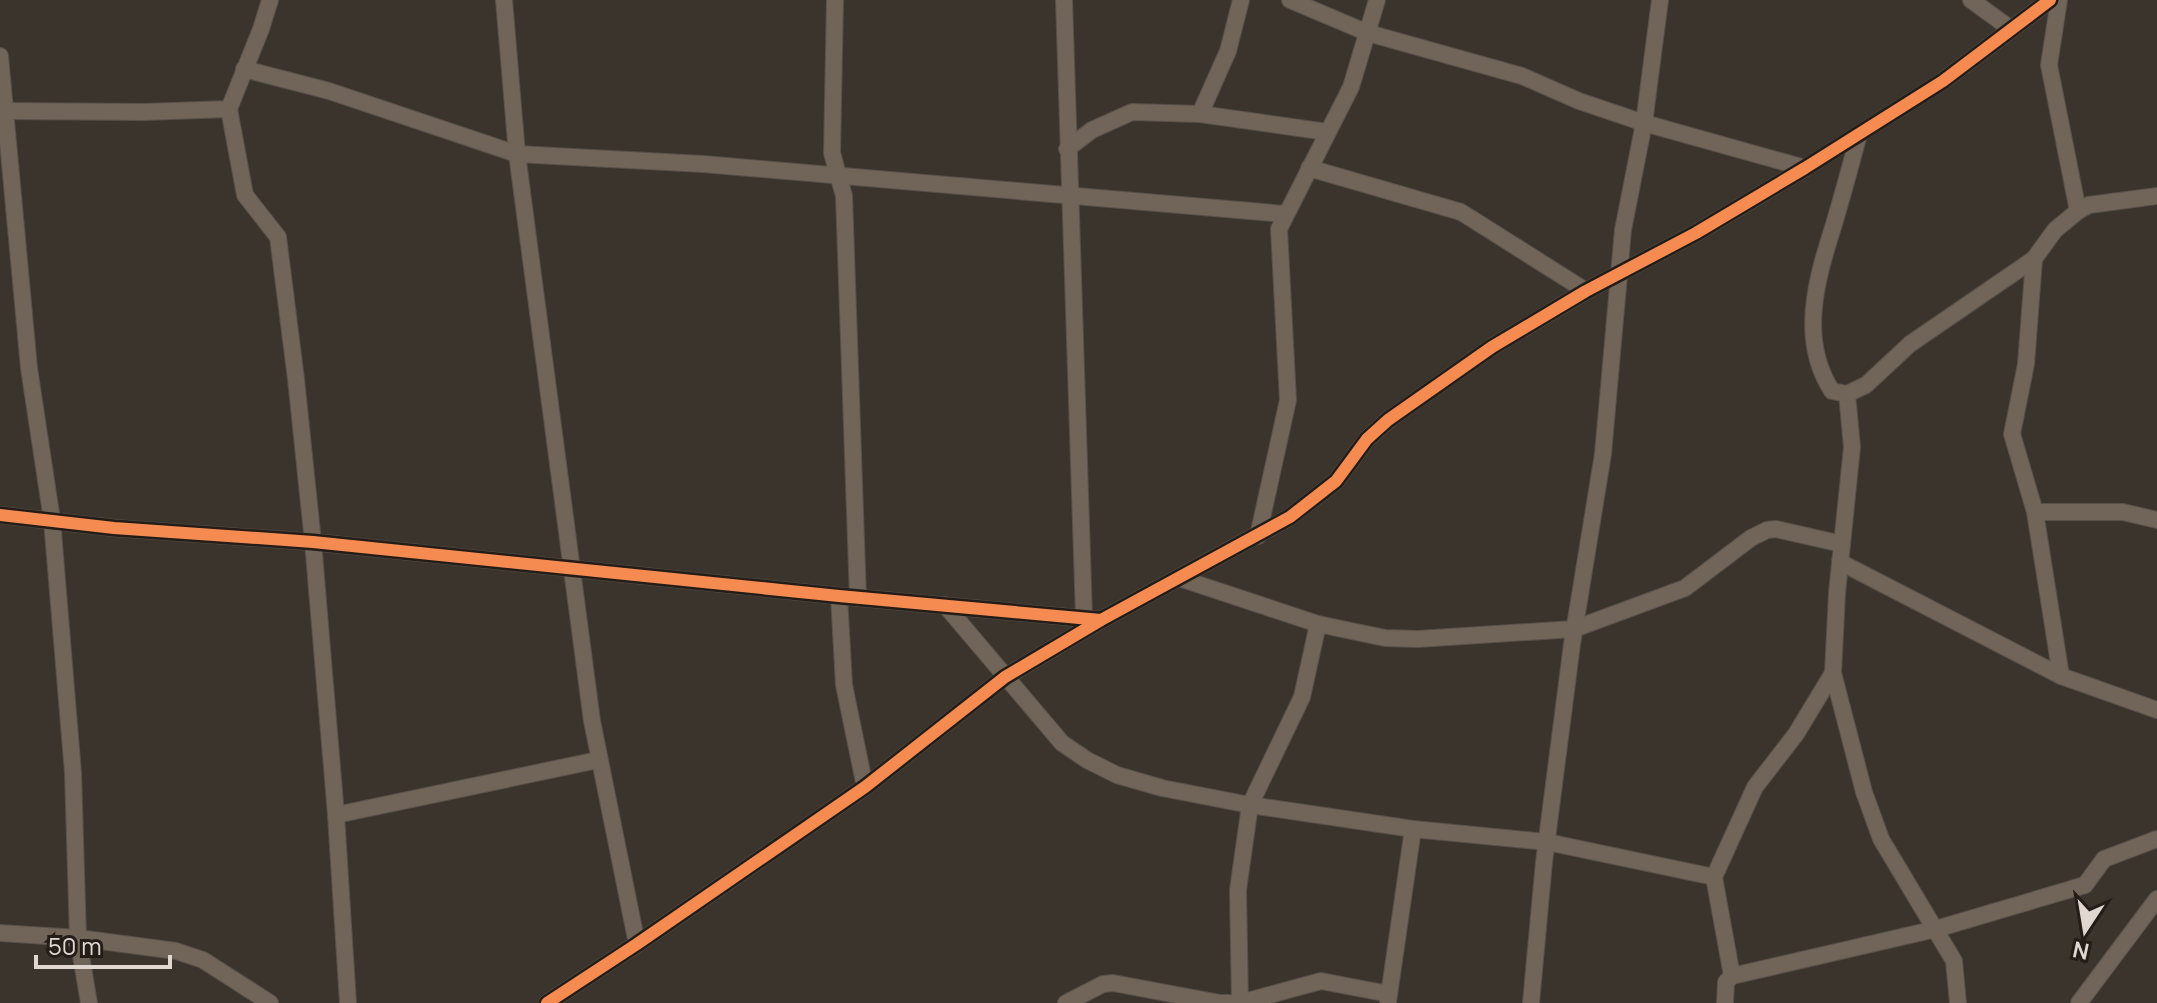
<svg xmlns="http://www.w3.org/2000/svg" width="2157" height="1003" font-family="Manrope,sans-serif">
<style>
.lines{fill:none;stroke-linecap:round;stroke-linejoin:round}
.minor-casing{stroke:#58514b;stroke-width:18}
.minor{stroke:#716458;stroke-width:16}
.cycleway-casing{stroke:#231c17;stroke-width:17}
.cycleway{stroke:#f68b52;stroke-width:12}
</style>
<rect width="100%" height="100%" fill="#3b342d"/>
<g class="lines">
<!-- minor casing -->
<g class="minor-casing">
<g id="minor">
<polyline points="504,0 517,154 592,721 637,944"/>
<polyline points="835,0 832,153 844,196 858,598"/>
<polyline points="1064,0 1084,617"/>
<polyline points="1290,0 1368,33 1522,76 1579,101 1644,123 1805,168"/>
<polyline points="1971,0 2011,29"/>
<polyline points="2059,0 2049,65 2078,211"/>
<polyline points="0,56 29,368 52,520 73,773 78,938 89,1003"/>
<polyline points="244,69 329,91 517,154 703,164 1285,214"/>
<polyline points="229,109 245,195 278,237 296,379 313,542 336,815 348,1003"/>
<polyline points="6,111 144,112 229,109 261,29 270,0"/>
<polyline points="1200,114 1228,51 1241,0"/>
<path d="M1859 134C1851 164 1843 194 1834 224 1817 278 1798 339 1832 391L1847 394 1852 447 1837 593 1833 673 1864 792 1881 839 1954 961 1958 1003"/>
<polyline points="1067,149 1092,130 1132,112 1200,114 1327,132"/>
<polyline points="1309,168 1461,212 1586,291"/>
<polyline points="1847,394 1866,385 1910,344 2034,259"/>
<polyline points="2035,512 2123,512 2157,520"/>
<polyline points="0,515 114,528 313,542 839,596 1101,620"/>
<polyline points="1258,536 1288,400 1279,229 1351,87 1377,0"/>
<polyline points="1840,562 2061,676 2157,710"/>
<polyline points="1179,578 1318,624 1385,638 1418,639 1574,629 1685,588 1751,538 1767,530 1776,529 1842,544"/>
<polyline points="839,596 844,685 865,787"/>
<polyline points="945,605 1062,743 1087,760 1117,775 1162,788 1250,805 1413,829 1547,842 1714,877"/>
<polyline points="1318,624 1302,697 1250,805 1238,890 1240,1003 1321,981 1389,994"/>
<polyline points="2061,676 2035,512 2012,434 2026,364 2034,259 2055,230 2078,211 2089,205 2157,196"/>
<polyline points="336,815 598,760"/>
<polyline points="0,933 78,938 176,951 203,960 270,1003"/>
<polyline points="1732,976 1714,877 1755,787 1796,734 1833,673"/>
<polyline points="1388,1002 1413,829"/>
<polyline points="547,1003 637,944 865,787 1005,677 1101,620 1290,517 1336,481 1367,439 1388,420 1492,347 1586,291 1696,233 1805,168 1943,81 2050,0"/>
<polyline points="1066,1003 1103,984 1113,983 1220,1003 1240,1003"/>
<polyline points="1531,1003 1544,862 1572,644 1603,454 1623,230 1644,123 1660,0"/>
<polyline points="1725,1003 1726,982 1732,976 1936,929 2085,885 2104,859 2157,839"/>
<polyline points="2079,1003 2157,899"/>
</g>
</g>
<!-- minor -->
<use href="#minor" class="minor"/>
<!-- cycleway casing -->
<g class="cycleway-casing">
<g id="cycleway">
<polyline points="0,515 114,528 313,542 839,596 1101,620"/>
<polyline points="547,1003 637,944 865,787 1005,677 1101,620 1290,517 1336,481 1367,439 1388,420 1492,347 1586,291 1696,233 1805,168 1943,81 2050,0"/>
</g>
</g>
<!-- cycleway -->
<use href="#cycleway" class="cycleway"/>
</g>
<!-- north arrow -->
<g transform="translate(2085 931) rotate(192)" stroke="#231c17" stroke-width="6" paint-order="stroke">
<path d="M0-6L14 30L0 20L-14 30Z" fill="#e0d7d0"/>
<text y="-12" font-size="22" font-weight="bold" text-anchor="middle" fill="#e0d7d0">N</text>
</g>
<!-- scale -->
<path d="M36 955v12h134v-12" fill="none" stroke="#e0d7d0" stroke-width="4"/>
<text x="48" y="955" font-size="24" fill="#e0d7d0" stroke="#231c17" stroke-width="6" paint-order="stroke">50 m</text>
</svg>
